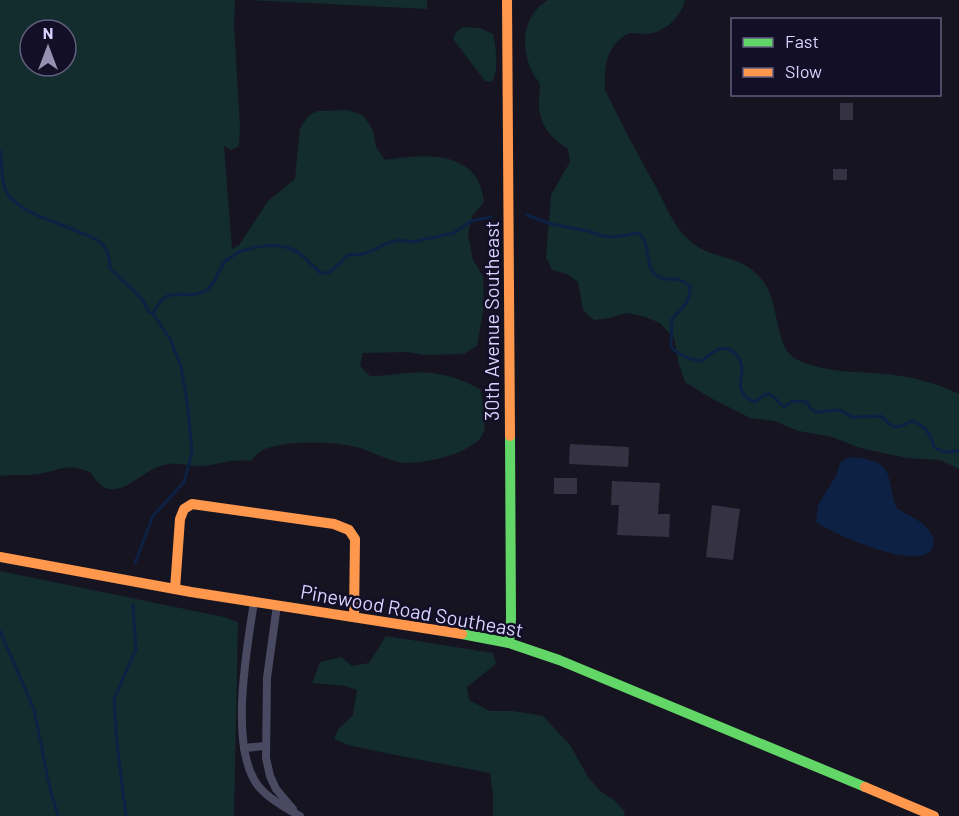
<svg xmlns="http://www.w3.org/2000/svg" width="959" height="816" font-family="Barlow,sans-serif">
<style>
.green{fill:#132c2d;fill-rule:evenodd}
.water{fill:#0d2144}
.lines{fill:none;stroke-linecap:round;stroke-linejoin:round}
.stream{stroke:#0d2144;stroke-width:3}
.building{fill:#343243}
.street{stroke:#4a4962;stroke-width:8}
.fast{stroke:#63d668;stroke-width:10}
.slow{stroke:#ff974d;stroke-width:10}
.labels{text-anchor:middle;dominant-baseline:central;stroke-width:5;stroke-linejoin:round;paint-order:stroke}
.street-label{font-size:20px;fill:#d9d4ff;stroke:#130f26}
</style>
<rect width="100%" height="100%" fill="#161421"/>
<!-- green -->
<g class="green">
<path d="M0 0H235L234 26 240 126 239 146 231 150 224 146 232 249 239 245 268 201 295 179 300 128 309 115 318 111 348 110 363 115 373 130 376 147 385 160C426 153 479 150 484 202L472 216 468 235 473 260 483 276 484 306 477 346 464 354 423 355 408 352 363 353 360 366 370 376C383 376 395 374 408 373 434 370 459 377 481 390 482 401 486 422 484 431 478 454 418 466 398 462 385 459 373 452 360 448 335 441 288 440 265 449 259 451 255 457 251 461 234 458 218 465 201 466 190 467 179 462 169 464 138 467 116 514 90 472 64 463 63 470 39 474 26 476 13 474 0 476ZM30 30H66V66H30Z"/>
<polygon points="250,0 427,0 427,9"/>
<path d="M548 0H685C681 17 665 33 646 34 641 34 633 32 628 34 606 44 604 70 605 90 621 123 638 155 656 187 666 206 673 226 690 241 714 262 741 252 763 281 780 302 774 348 796 359 824 373 854 371 885 374 910 376 936 383 959 394V469L940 460 907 458 860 448 832 437 799 431 774 421 750 418 707 396 685 382 679 365 674 338 660 323 645 317 627 313 610 318 594 320 583 310 578 282 567 274 552 270 546 257 551 195 570 162 568 149C549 137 538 123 539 100 539 94 541 86 539 82 537 79 535 77 533 74 520 48 522 15 548 0Z"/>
<path d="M463 27 480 28 493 34C496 48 499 70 492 82L485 81 453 39 456 32Z"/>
<polygon points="0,571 224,617 238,622 234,816 0,816"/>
<polygon points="386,636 493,653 496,664 467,687 469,700 490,711 513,711 543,716 570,745 588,777 600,791 614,800 625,812 624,816 493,816 493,796 490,773 390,754 348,745 334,739 339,728 353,715 357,690 345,686 312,683 320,662 341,657 352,666 369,663"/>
</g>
<!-- water -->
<path class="water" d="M852 457C895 461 886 475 896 507 906 515 919 519 927 528 933 534 936 542 932 549 919 572 833 534 816 522L818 505 836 476 840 463 846 459Z"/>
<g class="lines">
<!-- stream -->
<g class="stream">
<path d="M0 151C3 165 0 185 9 196 27 216 60 223 84 234 91 237 99 240 104 246 109 253 110 259 110 268L142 299 149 312 153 314 170 339 181 366 188 408 192 453 184 482 153 516 135 563"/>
<path d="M527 215 551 224 588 231 603 236 616 237 638 233C652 244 644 262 654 273 664 285 675 273 690 286 691 301 682 309 672 319L671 347C679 356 689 359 701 361 706 358 711 353 717 350 730 344 742 357 742 370 742 377 739 383 741 389 743 396 749 399 755 402L764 395 770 394 784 407 793 401 807 402 811 409 817 412 840 410 852 417 881 416C894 429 894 430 912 421 926 426 930 433 934 447L944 452 959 451"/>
<path d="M153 314C168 280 185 303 207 290 215 284 218 271 224 263 239 246 278 240 297 252 306 257 313 267 321 273H329L348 255 364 254 388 243 399 240 412 242 454 233 471 221 491 217"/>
<polyline points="0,631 34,709 49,785 58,816"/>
<polyline points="126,816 117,744 114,699 136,649 133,605"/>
</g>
</g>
<!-- building -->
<g class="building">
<rect x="840" y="103" width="13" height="17"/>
<rect x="833" y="169" width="14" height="11"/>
<polygon points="570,444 629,447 628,467 569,464"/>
<rect x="554" y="478" width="23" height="16"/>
<polygon points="612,481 660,483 658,514 670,514 669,537 617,535 619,505 611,505"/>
<polygon points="712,505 740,509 733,560 706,557"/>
</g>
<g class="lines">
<!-- street -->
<g class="street">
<path d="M254 602C247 648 228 749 259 787 269 799 287 809 300 816"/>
<polyline points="277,605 267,678 266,758 270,776 276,789 293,809"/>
<polyline points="244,748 265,746"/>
</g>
<!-- fast -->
<g class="fast">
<polyline points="462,634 509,643 559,660 865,787"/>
<polyline points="509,643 511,619 510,436"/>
</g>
<!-- slow -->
<g class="slow">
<polyline points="507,0 510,436"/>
<polyline points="0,557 191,592 462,634"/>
<polyline points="175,589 180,519 184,509 192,504 334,524 349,530 355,539 354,617"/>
<polyline points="865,787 934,816"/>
</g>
</g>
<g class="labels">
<!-- street labels -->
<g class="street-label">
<text transform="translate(491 321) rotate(-90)">30th Avenue Southeast</text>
<text transform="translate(412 610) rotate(10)">Pinewood Road Southeast</text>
</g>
</g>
<!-- legend -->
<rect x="731" y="18" width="210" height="78" fill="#130f26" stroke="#625e7d" stroke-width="1.5"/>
<rect x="743" y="38" width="30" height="9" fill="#63d668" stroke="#625e7d" stroke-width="1.5"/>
<text x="785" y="48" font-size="18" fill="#d9d4ff">Fast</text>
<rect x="743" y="68" width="30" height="9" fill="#ff974d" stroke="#625e7d" stroke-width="1.5"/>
<text x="785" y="78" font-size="18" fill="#d9d4ff">Slow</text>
<!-- north arrow -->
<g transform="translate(48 48)"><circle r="28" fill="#130f26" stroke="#625e7d" stroke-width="1.5"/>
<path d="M0-4.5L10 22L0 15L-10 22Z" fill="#9591b1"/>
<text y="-9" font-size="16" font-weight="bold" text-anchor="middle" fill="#d9d4ff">N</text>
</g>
</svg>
